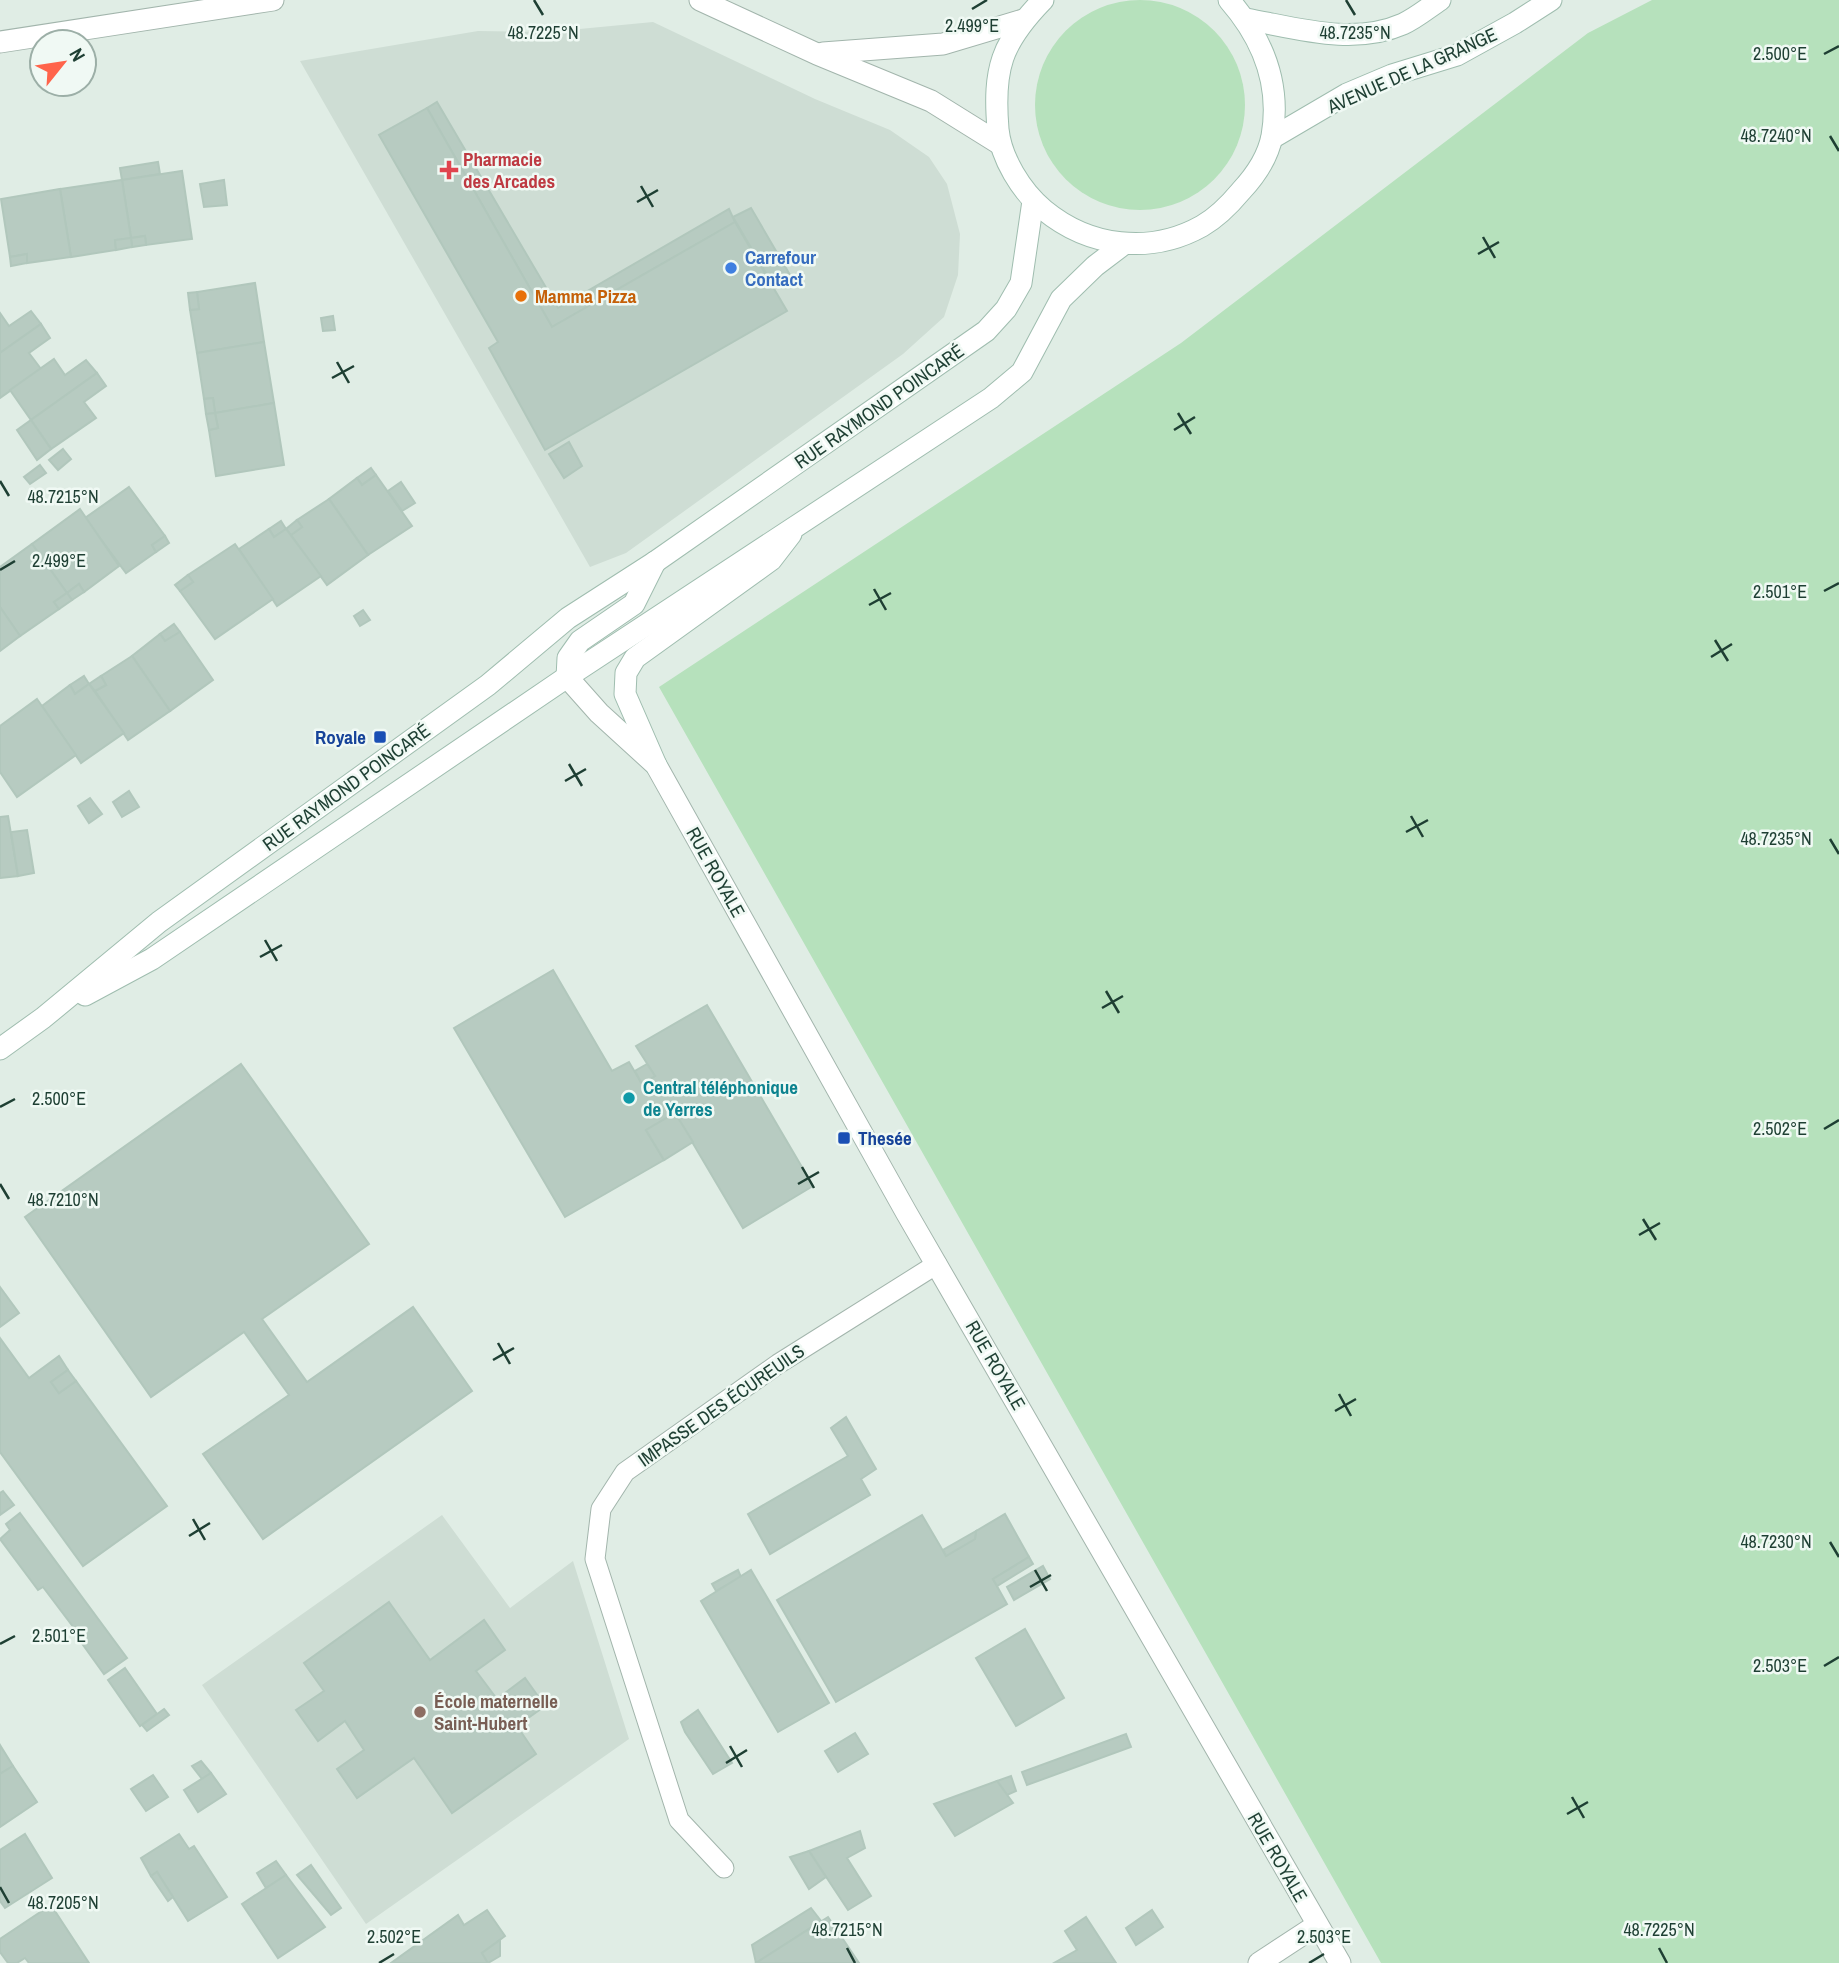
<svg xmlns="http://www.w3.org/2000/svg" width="1839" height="1963" font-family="'Archivo Narrow',sans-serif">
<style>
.built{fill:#ceddd4}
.green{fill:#b6e1bc}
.building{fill:#b7cbc1;stroke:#b1c7bc;stroke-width:2}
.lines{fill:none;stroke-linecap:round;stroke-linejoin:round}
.service-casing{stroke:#a2b5ac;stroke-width:21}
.minor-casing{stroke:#a2b5ac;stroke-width:23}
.tertiary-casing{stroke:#a2b5ac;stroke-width:23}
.secondary-casing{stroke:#9fbdaf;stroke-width:23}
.service{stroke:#fff;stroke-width:19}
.minor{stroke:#fff;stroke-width:21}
.tertiary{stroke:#fff;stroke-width:21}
.secondary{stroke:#fff;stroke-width:21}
.ticks{fill:none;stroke:#1e3f33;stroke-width:2.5}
.health-dot{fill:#e0444e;stroke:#f0f9f4;stroke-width:2.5}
.shop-dot{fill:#3f7fe0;stroke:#f0f9f4;stroke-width:2.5}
.food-dot{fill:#e8710a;stroke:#f0f9f4;stroke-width:2.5}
.transit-dot{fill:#1a4fb4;stroke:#f0f9f4;stroke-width:2.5}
.culture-dot{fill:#0f9aa8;stroke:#f0f9f4;stroke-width:2.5}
.education-dot{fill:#8d6e63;stroke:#f0f9f4;stroke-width:2.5}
.labels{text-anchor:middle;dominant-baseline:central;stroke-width:5;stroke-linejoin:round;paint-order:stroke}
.street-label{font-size:19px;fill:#1e3f33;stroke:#f0f9f4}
.health-label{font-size:19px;font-weight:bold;fill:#be3a42;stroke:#f0f9f4;text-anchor:start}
.shop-label{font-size:19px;font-weight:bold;fill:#366cbe;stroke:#f0f9f4;text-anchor:start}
.food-label{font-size:19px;font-weight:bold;fill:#c56008;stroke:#f0f9f4;text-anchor:start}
.transit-label{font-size:19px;font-weight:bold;fill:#164399;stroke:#f0f9f4;text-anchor:end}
.culture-label{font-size:19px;font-weight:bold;fill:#0d838f;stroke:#f0f9f4;text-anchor:start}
.education-label{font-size:19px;font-weight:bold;fill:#785e54;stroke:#f0f9f4;text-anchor:start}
.ticks-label{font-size:18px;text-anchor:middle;fill:#1e3f33;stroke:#f0f9f4;stroke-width:5;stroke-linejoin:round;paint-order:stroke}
</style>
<rect width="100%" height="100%" fill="#e0ede5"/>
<!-- built -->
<g class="built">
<polygon points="653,22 815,99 890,130 929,157 947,184 960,234 958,275 944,317 903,354 626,553 590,567 300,61 478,31 548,32"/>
<polygon points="442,1515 510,1608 573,1561 629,1739 366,1924 202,1685"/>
</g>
<!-- green -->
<g class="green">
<circle cx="1140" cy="105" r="105"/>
<polygon points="1652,0 1839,0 1839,1963 1381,1963 659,687 1181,343 1588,33"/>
</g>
<!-- building -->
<g class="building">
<polygon points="437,102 558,308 729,209 735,222 552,327 427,108"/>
<polygon points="427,108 552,327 735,222 787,311 545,450 489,348 498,342 379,135"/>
<polygon points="158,162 160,174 122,180 120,168"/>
<polygon points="182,171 192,239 146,245 145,236 131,238 122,180"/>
<polygon points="122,180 131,238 115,240 116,250 71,257 60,189"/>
<polygon points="224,180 227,205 204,207 200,184"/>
<polygon points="60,189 71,257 27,263 27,254 10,257 1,199"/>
<polygon points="751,208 790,275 773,285 733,217"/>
<polygon points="145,236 146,245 132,247 131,238"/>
<polygon points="131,238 132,247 116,250 115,240"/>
<polygon points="27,254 27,263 11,266 10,257"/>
<polygon points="255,283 264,342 197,353 190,310 199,309 197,292"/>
<polygon points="197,292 199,309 190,310 188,293"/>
<polygon points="31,311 41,324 0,353 0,313 9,326"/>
<polygon points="333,316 335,330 323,331 321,318"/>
<polygon points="41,324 50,338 29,353 41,369 0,398 0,353"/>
<polygon points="264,342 274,403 215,413 213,398 204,399 197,353"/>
<polygon points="54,359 65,375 86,360 97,373 31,420 10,390"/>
<polygon points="97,373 106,386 84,402 96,418 51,449 31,420"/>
<polygon points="213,398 215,413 206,414 204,399"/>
<polygon points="274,403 284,465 216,476 209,430 218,428 215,413"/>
<polygon points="215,413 218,428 209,430 206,414"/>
<polygon points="31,420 51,449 37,460 17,430"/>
<polygon points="569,442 582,466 564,478 549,454"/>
<polygon points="63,449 71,459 58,470 49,460"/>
<polygon points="40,465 46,473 30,484 24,477"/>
<polygon points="371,468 376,475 362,485 357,478"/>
<polygon points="376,475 412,526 368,555 329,499 357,478 362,485"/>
<polygon points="401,482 415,503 402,511 388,491"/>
<polygon points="129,487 165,536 152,545 156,552 126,573 85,518"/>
<polygon points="329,499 368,555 327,585 291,535 302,527 297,520"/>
<polygon points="80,509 119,566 84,592 79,584 67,593 32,544"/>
<polygon points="297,520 302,527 291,535 286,529"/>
<polygon points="281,521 286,529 274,537 269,529"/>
<polygon points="269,529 274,537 286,529 321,576 277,606 239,549"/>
<polygon points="165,536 169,543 156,552 152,545"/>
<polygon points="32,544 67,593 54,602 59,609 20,636 0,607 0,567"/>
<polygon points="235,544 273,599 215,639 180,591 193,582 188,575"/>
<polygon points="188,575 193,582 180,591 175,585"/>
<polygon points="79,584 84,592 72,600 67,593"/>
<polygon points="67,593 72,600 59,609 54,602"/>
<polygon points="0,607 20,636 0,651"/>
<polygon points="363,610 370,620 360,626 354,616"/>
<polygon points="174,624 180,632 165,641 160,634"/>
<polygon points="180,632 213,680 170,711 132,656 160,634 165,641"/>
<polygon points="132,656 170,711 128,740 95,691 106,685 101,676"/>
<polygon points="84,676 89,684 75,694 70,685"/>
<polygon points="101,676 106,685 95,691 89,684"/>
<polygon points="89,684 124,733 81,763 42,706 70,685 75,694"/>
<polygon points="37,699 76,755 17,797 0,772 0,726"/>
<polygon points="129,791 139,807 122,817 113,802"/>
<polygon points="90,798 102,814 89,823 78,806"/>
<polygon points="8,816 18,876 0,878 0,817"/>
<polygon points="27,830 34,873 18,876 11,832"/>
<polygon points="553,970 612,1071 629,1062 642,1084 655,1076 636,1046 707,1005 813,1186 743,1228 675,1113 646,1130 664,1160 565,1217 454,1028"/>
<polygon points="241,1064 369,1244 262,1319 307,1382 413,1307 472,1391 263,1539 203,1454 289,1395 244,1332 151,1397 25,1217"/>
<polygon points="647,1064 655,1076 642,1084 635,1071"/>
<polygon points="675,1113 693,1142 664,1160 646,1130"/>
<polygon points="0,1287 19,1313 0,1327"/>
<polygon points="0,1338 29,1378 59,1356 68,1370 51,1382 59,1393 76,1381 167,1506 83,1566 0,1452"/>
<polygon points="68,1370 76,1381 59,1393 51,1382"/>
<polygon points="846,1417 876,1469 861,1479 870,1495 770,1554 748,1514 848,1456 831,1428"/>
<polygon points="3,1491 14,1505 0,1515 0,1493"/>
<polygon points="20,1513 127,1658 104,1674 81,1642 83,1640 43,1587 38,1590 0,1539 10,1530 6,1524"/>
<polygon points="1005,1514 1029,1557 993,1579 1007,1604 836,1702 777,1600 922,1515 946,1556 975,1539 976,1531"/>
<polygon points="976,1531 975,1539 946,1556 943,1550"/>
<polygon points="1029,1557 1033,1564 997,1586 993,1579"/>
<polygon points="1043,1566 1050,1579 1014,1600 1007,1587"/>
<polygon points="738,1570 741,1577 716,1591 712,1584"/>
<polygon points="751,1570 829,1703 778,1732 701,1601"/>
<polygon points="389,1602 430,1660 484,1620 505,1650 476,1671 497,1699 525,1678 545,1706 517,1726 536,1754 452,1813 414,1758 357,1798 337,1769 364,1750 345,1721 318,1741 296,1710 324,1691 304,1663"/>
<polygon points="1025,1629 1064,1698 1016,1726 976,1658"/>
<polygon points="125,1668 157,1714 140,1726 108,1680"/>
<polygon points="164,1709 169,1715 147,1731 142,1725"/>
<polygon points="698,1710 732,1763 713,1774 685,1732 681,1722"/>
<polygon points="855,1733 868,1754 838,1772 825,1751"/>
<polygon points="1126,1734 1131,1747 1027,1785 1022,1772"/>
<polygon points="0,1745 13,1766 0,1774"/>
<polygon points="201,1761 211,1773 202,1779 192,1766"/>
<polygon points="13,1766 37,1802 0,1827 0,1774"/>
<polygon points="211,1773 226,1794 198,1812 184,1790"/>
<polygon points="153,1775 168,1797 146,1811 131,1789"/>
<polygon points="1011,1776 1016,1791 1007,1795 997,1781"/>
<polygon points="997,1781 1013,1803 955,1836 934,1804"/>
<polygon points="860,1831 865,1848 847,1858 871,1896 848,1910 809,1851"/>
<polygon points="25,1834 52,1878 5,1908 0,1901 0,1850"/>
<polygon points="179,1834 189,1849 194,1846 227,1897 188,1921 157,1872 151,1876 141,1858"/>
<polygon points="809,1851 826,1877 809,1889 790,1857"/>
<polygon points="276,1861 286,1875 266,1888 257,1873"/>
<polygon points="311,1865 341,1908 331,1915 297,1875"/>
<polygon points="157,1872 173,1897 168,1901 151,1876"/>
<polygon points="286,1875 325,1927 278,1958 242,1904"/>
<polygon points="51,1905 89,1963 29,1963 25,1958 17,1963 8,1963 0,1952 0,1939"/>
<polygon points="811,1908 821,1921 756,1963 752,1945"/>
<polygon points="487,1910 505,1936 482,1953 488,1963 391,1963 458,1915 464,1925"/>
<polygon points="1152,1910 1163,1927 1136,1945 1126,1928"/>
<polygon points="828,1917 859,1963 756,1963"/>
<polygon points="1086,1917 1116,1963 1054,1963 1077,1950 1065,1931"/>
<polygon points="500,1940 500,1956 488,1963 482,1953"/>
</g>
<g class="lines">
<!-- service casing -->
<g class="service-casing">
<polyline id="service" points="724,1868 679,1820 595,1559 601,1509 625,1472 778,1364 937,1264"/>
</g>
<!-- minor casing -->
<g class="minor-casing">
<g id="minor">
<polyline points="567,677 599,713 656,765 906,1212 1340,1963"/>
<polyline points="1259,1963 1317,1925"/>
</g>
</g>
<!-- tertiary casing -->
<g class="tertiary-casing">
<g id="tertiary">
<polyline points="700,0 817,54 931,101 1000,144"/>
<polyline points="0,42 273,0"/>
<polyline points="823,53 943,44 1023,20"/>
</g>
</g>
<!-- secondary casing -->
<g class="secondary-casing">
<g id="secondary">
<path d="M1043 0C1001 43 993 69 998 129 1001 158 1021 191 1044 210 1089 247 1150 255 1202 226 1216 218 1231 203 1241 191 1255 176 1268 157 1272 136 1281 84 1263 39 1229 0"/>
<path d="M1246 19C1297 28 1353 46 1403 24 1416 18 1428 8 1440 0"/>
<polyline points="1272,138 1347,94 1392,75 1457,55 1515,23 1551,0"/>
<polyline points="567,677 568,658 580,641 634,604 655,562"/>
<polyline points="656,765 625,694 626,673 635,658 771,560 791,534"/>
<polyline points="85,995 152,959 567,677 991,398 1022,372 1061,299 1095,266 1124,244"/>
<polyline points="0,1049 43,1018 159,922 488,685 568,618 655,562 986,331 1006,309 1021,283 1033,201"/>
</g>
</g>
<!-- service -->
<use href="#service" class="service"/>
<!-- minor -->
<use href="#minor" class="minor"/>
<!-- tertiary -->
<use href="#tertiary" class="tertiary"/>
<!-- secondary -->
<use href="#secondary" class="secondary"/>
</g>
<!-- ticks -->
<path class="ticks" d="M534 0 543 15M1346 0 1355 15M972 9 987 0M1824 54 1839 46M1830 136 1839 151M641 186 653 207M637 202 658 190M1483 237 1495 258M1478 254 1499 242M337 362 349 383M332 378 354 366M1178 413 1191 434M1174 430 1195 417M0 481 9 496M0 570 15 561M874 589 886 610M1824 591 1839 583M869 605 891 593M1715 640 1728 661M1711 657 1732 644M569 764 582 786M565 781 586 769M1411 816 1423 837M1406 832 1428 820M1830 839 1839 854M265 940 277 961M260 957 282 945M1106 991 1119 1013M1102 1008 1123 996M0 1107 15 1099M1824 1129 1839 1120M802 1167 814 1188M0 1184 9 1199M798 1184 819 1172M1643 1219 1656 1240M1639 1235 1660 1223M498 1343 510 1364M493 1360 514 1348M1339 1394 1351 1416M1335 1411 1356 1399M193 1519 205 1540M189 1536 210 1523M1830 1542 1839 1557M1035 1570 1047 1591M1030 1587 1051 1575M0 1644 15 1636M1824 1666 1839 1657M730 1746 742 1767M726 1763 747 1750M1572 1797 1584 1818M1567 1814 1588 1802M0 1887 9 1903M847 1948 855 1963M1659 1948 1667 1963M379 1963 394 1954M1309 1963 1324 1954"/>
<!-- markers -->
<path class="health-dot" d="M445.5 159.5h7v7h7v7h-7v7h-7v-7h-7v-7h7z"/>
<circle class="shop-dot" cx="731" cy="268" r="7"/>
<circle class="food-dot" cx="521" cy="296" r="7"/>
<g class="transit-dot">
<rect x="373" y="730" width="14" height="14" rx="3.5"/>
<rect x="837" y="1131" width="14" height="14" rx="3.5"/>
</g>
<circle class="culture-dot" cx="629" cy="1098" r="7"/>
<circle class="education-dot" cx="420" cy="1712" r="7"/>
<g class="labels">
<!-- street labels -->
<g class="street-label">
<text transform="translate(1412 70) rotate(-24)">AVENUE DE LA GRANGE</text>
<text transform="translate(879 406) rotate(-35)">RUE RAYMOND POINCARÉ</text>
<text transform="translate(346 787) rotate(-36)">RUE RAYMOND POINCARÉ</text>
<text transform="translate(716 872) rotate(61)">RUE ROYALE</text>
<text transform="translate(996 1365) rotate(60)">RUE ROYALE</text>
<text transform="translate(721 1405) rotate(-35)">IMPASSE DES ÉCUREUILS</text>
<text transform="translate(1278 1857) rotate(60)">RUE ROYALE</text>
</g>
<!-- health labels -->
<g class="health-label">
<text x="463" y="159">Pharmacie<tspan x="463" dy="22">des Arcades</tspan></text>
</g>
<!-- shop labels -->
<g class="shop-label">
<text x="745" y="257">Carrefour<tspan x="745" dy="22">Contact</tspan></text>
</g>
<!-- food labels -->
<g class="food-label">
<text x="535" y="296">Mamma Pizza</text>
</g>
<!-- transit labels -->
<g class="transit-label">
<text x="366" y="737">Royale</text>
<text x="858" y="1138" text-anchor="start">Thesée</text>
</g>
<!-- culture labels -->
<g class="culture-label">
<text x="643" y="1087">Central téléphonique<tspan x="643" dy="22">de Yerres</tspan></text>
</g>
<!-- education labels -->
<g class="education-label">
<text x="434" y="1701">École maternelle<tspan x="434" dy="22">Saint-Hubert</tspan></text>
</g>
</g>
<g class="ticks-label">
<text x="972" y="32">2.499°E</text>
<text x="543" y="39">48.7225°N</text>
<text x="1355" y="39">48.7235°N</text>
<text x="1780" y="60">2.500°E</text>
<text x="1776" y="142">48.7240°N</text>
<text x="63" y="503">48.7215°N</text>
<text x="59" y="567">2.499°E</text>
<text x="1780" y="598">2.501°E</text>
<text x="1776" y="845">48.7235°N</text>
<text x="59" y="1105">2.500°E</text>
<text x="1780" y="1135">2.502°E</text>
<text x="63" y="1206">48.7210°N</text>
<text x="1776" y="1548">48.7230°N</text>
<text x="59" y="1642">2.501°E</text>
<text x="1780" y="1672">2.503°E</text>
<text x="63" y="1909">48.7205°N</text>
<text x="847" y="1936">48.7215°N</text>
<text x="1659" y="1936">48.7225°N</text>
<text x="394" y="1943">2.502°E</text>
<text x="1324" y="1943">2.503°E</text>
</g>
<!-- north arrow -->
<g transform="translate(63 63) rotate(60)"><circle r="33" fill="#f0f9f4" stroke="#9cafa7" stroke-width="2"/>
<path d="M0-5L12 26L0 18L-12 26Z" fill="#ff644b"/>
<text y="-10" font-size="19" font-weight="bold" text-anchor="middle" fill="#1e3f33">N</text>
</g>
</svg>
